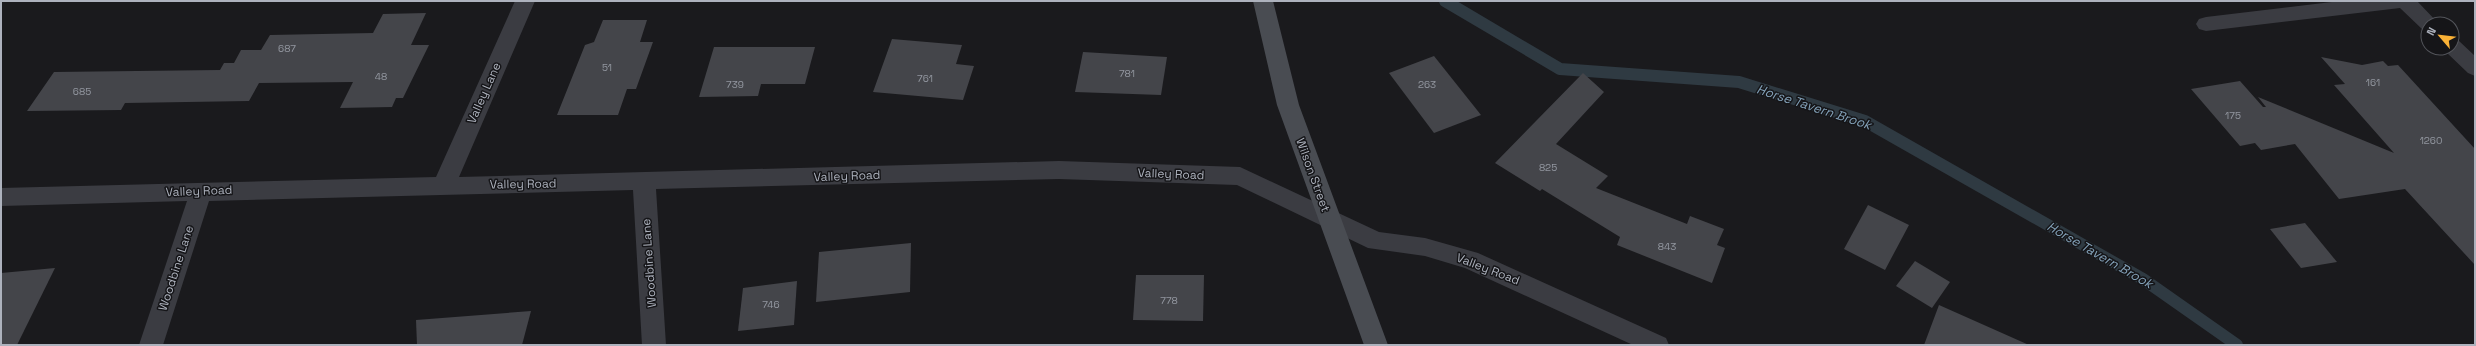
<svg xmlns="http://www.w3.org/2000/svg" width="2476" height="346" font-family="'Space Grotesk',sans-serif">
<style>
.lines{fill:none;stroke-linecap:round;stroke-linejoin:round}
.stream{stroke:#2f3a42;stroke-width:12}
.building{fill:#44454a}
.minor{fill:#3b3c42;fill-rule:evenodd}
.secondary{fill:#494c52;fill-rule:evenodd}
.labels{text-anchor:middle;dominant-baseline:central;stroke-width:3;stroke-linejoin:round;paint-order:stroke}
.number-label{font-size:10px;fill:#9397a0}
.street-label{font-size:12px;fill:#adb2bd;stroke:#151518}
.water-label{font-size:13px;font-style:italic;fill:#83a1b8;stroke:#151518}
</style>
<rect width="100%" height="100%" fill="#1a1a1d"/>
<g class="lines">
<!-- stream -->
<polyline class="stream" points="1445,1 1560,69 1739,82 1865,121 2143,279 2237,345"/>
</g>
<!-- building -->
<g class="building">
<polygon points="426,13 411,45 429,45 403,98 396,98 392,107 340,108 353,82 259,83 249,101 125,103 121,110 27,111 54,72 220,70 224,63 234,63 241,50 261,50 270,35 373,33 383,14"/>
<polygon points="603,20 647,20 640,42 653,42 636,89 627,89 618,115 557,115 585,45 594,42"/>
<polygon points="892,39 962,45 956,64 974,66 963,100 873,92"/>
<polygon points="714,47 815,47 805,84 761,84 758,96 699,97"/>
<polygon points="1083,52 1167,57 1161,95 1075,92"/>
<polygon points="1434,56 1481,115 1434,133 1389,73"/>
<polygon points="2321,57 2362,65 2383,61 2388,66 2398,65 2475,149 2475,265 2405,189 2339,199 2295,144 2261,150 2255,143 2240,146 2191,89 2240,81 2263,107 2266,107 2258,97 2394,153 2334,85 2345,84"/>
<polygon points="1583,73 1604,92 1556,144 1608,176 1596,188 1687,224 1690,216 1724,229 1717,245 1725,248 1712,283 1617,245 1620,237 1542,189 1540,191 1495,163"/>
<polygon points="1868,205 1909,225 1885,270 1844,249"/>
<polygon points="2305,223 2337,262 2301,268 2270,229"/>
<polygon points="911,243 910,292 816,302 819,252"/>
<polygon points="1915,261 1950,282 1932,308 1896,286"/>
<polygon points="55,268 17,345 1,345 1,273"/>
<polygon points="1136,275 1204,275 1203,321 1133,320"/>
<polygon points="797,281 794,325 738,331 743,288"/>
<polygon points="1939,305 2029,345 1924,345"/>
<polygon points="531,311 522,345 417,345 416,320"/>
</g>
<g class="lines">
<!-- minor -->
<g class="minor">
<polygon points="515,1 535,1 459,177 1059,161 1240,167 1379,232 1425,238 1478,253 1666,338 1669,345 1633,345 1465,268 1425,256 1368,248 1237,185 1059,179 656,189 666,345 642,345 633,190 209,201 163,345 139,345 187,201 1,206 1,188 436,177"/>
<polygon points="2340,1 2417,1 2439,24 2428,24 2428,31 2422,29 2400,8 2206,31 2199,29 2196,24 2199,19 2206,17"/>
<polygon points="2452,39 2459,41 2475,56 2475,76 2468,73 2445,51 2443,48 2452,48"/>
</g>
<!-- secondary -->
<polygon class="secondary" points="1253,1 1273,1 1299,105 1388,345 1364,345 1277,105"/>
</g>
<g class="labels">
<!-- number labels -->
<g class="number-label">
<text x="287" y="48">687</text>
<text x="607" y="67">51</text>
<text x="1127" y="73">781</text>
<text x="381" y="76">48</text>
<text x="925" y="78">761</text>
<text x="2373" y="82">161</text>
<text x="735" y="84">739</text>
<text x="1427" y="84">263</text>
<text x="82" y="91">685</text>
<text x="2233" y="115">175</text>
<text x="2431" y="140">1260</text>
<text x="1548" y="167">825</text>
<text x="1667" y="246">843</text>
<text x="1169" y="300">778</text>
<text x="771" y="304">746</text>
</g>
<!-- street labels -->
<g class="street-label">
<text transform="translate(484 93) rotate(-66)">Valley Lane</text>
<text transform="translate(1171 174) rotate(2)">Valley Road</text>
<text transform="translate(1313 175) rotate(70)">Wilson Street</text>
<text transform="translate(847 176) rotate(-2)">Valley Road</text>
<text transform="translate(523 184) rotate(-1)">Valley Road</text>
<text transform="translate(199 191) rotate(-2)">Valley Road</text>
<text transform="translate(649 263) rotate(-94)">Woodbine Lane</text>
<text transform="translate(176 268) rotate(-72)">Woodbine Lane</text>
<text transform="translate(1488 269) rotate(21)">Valley Road</text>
</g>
<!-- water labels -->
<g class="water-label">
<text transform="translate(1814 107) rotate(18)">Horse Tavern Brook</text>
<text transform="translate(2100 255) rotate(30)">Horse Tavern Brook</text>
</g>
</g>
<!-- border -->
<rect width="2476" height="346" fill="none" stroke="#adb2bd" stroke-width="4"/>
<!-- north arrow -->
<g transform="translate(2440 36) rotate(298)"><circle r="19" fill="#151518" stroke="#52545a"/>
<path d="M0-3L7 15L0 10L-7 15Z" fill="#f9b136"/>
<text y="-6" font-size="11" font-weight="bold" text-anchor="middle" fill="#adb2bd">N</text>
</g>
</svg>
